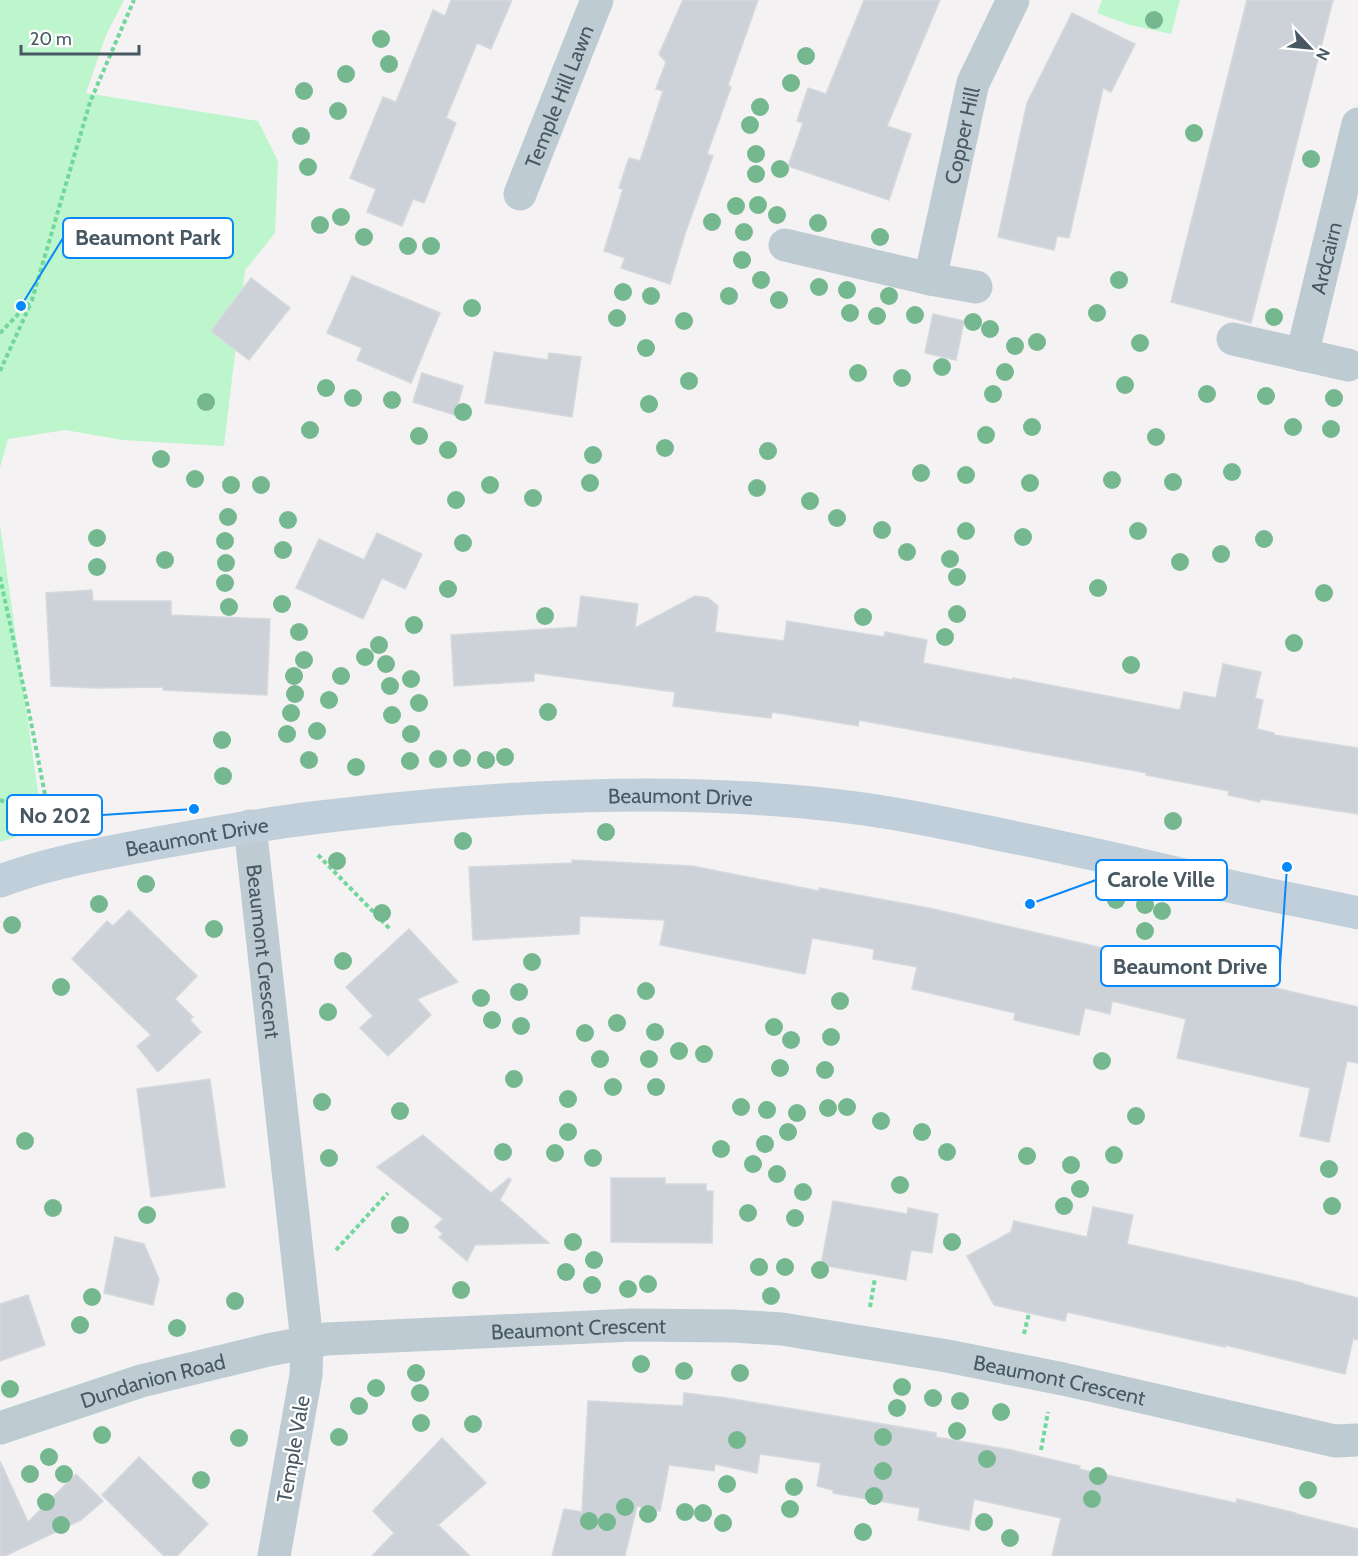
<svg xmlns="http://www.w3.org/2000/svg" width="1358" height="1556" font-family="Cabin,sans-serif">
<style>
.green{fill:#bdf5cd}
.building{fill:#cdd2d8;stroke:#d5d9de;stroke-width:1.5}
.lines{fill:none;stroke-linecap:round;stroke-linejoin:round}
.path{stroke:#71d79b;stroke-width:4;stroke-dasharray:4.5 3;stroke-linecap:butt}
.street{stroke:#becbd3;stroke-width:33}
.secondary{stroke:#c1cfda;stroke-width:33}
.tree{fill:#75b890}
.labels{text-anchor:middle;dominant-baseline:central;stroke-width:4.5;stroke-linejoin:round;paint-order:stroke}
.street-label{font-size:21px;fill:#475862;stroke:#fff}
.leader{fill:none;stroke:#0688fa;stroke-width:2}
.callout-dot{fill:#0688fa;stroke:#fff;stroke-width:2}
.callout{fill:#fff;stroke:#0688fa;stroke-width:2}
.callout-label{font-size:22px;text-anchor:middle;font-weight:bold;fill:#475862}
</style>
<rect width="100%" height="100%" fill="#f4f2f2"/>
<!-- green -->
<g class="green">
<polygon points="0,0 124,0 106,35 86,93 258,121 278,161 275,233 245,270 224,446 122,440 65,430 8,439 0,468"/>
<polygon points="1102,0 1180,0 1171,34 1130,25 1097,13"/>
<polygon points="0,524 43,828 0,842"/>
</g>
<!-- building -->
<g class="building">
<polygon points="451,0 512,0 491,49 477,43 446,118 456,123 424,203 413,199 402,226 367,212 376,189 350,178 383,97 396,102 433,10 445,16"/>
<polygon points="683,0 758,0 728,85 731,87 707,154 713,156 686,231 670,284 621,268 625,258 604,251 623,189 619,188 629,158 640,161 663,91 656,89 666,62 659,54"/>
<polygon points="864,0 940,0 887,126 911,134 889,200 788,166 803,123 797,121 808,88 826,94"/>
<polygon points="1247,0 1333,0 1251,323 1171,302"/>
<polygon points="1072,13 1135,44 1111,92 1103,88 1069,238 1057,236 1054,250 998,237 1027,103"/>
<polygon points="352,276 440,313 411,383 357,360 362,348 327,333"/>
<polygon points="251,278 290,308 249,360 211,331"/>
<polygon points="933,314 964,321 956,360 925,353"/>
<polygon points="494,352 548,360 549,353 581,357 572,417 485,403"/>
<polygon points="422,373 463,386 455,415 413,402"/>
<polygon points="377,533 422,554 405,589 382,578 363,619 296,588 319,539 364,560"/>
<polygon points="92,590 93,601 171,601 171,615 270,619 267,695 163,690 163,687 97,688 51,686 46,593"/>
<polygon points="581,596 638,604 635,628 695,596 708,598 718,606 715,632 784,641 787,621 884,637 885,632 927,640 923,663 1013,680 1013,678 1180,710 1184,692 1216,698 1223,664 1261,672 1255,698 1263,700 1257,729 1274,733 1274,735 1358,748 1358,814 1260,799 1260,802 1228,795 1229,791 1146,775 1147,773 859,720 858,726 772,712 771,718 673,706 675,692 534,673 534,681 454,686 451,635 577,627"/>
<polygon points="572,860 692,866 819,891 819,888 929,908 1358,1007 1358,1063 1347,1061 1329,1142 1300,1136 1310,1088 1177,1058 1186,1019 1112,1001 1110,1014 1085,1008 1079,1035 1014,1020 1015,1013 912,989 917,967 873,959 874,949 812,938 805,974 660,945 665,920 580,916 579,934 473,940 469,867 572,863"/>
<polygon points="129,910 197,976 175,999 193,1017 190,1020 201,1032 158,1072 137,1046 151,1035 72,959 107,921 113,926"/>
<polygon points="409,929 458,982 417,999 431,1015 388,1056 360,1028 373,1016 346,987"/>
<polygon points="210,1079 225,1187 151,1197 137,1089"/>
<polygon points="423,1135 491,1193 509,1178 511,1180 500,1200 549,1243 475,1245 467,1261 439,1237 443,1234 435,1227 443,1219 377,1167"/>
<polygon points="611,1178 665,1178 665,1184 706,1184 706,1191 713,1191 712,1243 611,1242"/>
<polygon points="833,1201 907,1214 908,1208 938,1214 932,1253 911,1250 906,1280 821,1265"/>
<polygon points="1093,1207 1133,1215 1127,1244 1303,1283 1303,1284 1358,1298 1358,1340 1353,1339 1345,1374 1225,1345 1225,1347 1067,1312 1065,1321 994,1305 967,1256 1011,1232 1014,1221 1087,1237"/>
<polygon points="115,1237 144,1244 159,1279 153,1305 104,1293"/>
<polygon points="28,1295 45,1345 0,1361 0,1304"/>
<polygon points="684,1393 727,1398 936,1433 936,1437 1011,1450 1080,1466 1079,1469 1236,1503 1237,1499 1296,1513 1296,1514 1358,1529 1358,1556 1052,1556 1061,1518 974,1499 969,1530 918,1520 920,1508 833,1493 833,1490 817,1486 821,1463 760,1454 757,1473 715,1464 714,1471 669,1465 660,1511 637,1506 625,1556 552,1556 564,1509 582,1512 588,1401 683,1406"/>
<polygon points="442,1438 486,1483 438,1525 470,1556 372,1556 394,1533 373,1511"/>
<polygon points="139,1457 208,1524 177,1556 164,1556 102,1495"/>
<polygon points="0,1461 28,1522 76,1474 103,1501 81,1520 5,1556 0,1556"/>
</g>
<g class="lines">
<!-- path -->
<g class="path">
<polyline points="0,333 32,300 90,102 134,0"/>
<polyline points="0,371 31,303"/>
<polyline points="0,577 31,722 51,826"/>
<polyline points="0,800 22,808 49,823"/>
<polyline points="318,855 390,929"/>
<polyline points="336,1250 388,1193"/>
<polyline points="870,1307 875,1278"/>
<polyline points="1024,1334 1029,1313"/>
<polyline points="1041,1450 1048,1412"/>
</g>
<!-- street -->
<g class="street">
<path id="s1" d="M520 194 597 0"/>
<polyline points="785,245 930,279 976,287"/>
<path id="s2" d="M930 279 973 83 1013 0"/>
<polyline points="1233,339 1348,365"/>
<path id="s3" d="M1302 355 1358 124"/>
<path id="s4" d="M250 826 307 1342 306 1375 274 1556"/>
<path id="s5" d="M0 1428 141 1381 268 1350 326 1339 633 1325 733 1326 782 1329 947 1356 1063 1379 1335 1441 1358 1440"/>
</g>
<!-- secondary -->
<path class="secondary" id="s6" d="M0 881C45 864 94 855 141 846 198 836 254 825 312 818 495 796 681 784 864 809 907 815 950 824 993 833 1061 847 1129 861 1196 878 1249 892 1304 901 1358 913"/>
</g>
<!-- trees -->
<g class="tree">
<circle cx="1154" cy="20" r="9"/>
<circle cx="381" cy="39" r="9"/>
<circle cx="806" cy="56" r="9"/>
<circle cx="389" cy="64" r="9"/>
<circle cx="346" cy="74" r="9"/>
<circle cx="791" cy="83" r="9"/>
<circle cx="304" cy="91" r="9"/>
<circle cx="760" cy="107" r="9"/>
<circle cx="338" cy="111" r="9"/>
<circle cx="750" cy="125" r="9"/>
<circle cx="1194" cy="133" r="9"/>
<circle cx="301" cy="136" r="9"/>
<circle cx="756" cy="154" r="9"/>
<circle cx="1311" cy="159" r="9"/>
<circle cx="308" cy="167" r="9"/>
<circle cx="780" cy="169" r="9"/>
<circle cx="756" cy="174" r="9"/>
<circle cx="758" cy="205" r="9"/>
<circle cx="736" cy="206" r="9"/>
<circle cx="777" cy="215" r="9"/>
<circle cx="341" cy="217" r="9"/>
<circle cx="712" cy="222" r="9"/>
<circle cx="818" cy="223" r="9"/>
<circle cx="320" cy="225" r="9"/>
<circle cx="744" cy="232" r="9"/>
<circle cx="364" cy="237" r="9"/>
<circle cx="880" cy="237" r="9"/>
<circle cx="408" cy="246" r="9"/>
<circle cx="431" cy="246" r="9"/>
<circle cx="742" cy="260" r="9"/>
<circle cx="761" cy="280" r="9"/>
<circle cx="1119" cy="280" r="9"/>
<circle cx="819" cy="287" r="9"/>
<circle cx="847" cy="290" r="9"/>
<circle cx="623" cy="292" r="9"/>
<circle cx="651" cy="296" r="9"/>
<circle cx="729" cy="296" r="9"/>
<circle cx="889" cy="296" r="9"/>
<circle cx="779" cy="300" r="9"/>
<circle cx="472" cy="308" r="9"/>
<circle cx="850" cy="313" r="9"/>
<circle cx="1097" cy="313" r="9"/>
<circle cx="915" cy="315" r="9"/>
<circle cx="877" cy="316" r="9"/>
<circle cx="1274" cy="317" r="9"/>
<circle cx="617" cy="318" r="9"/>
<circle cx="684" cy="321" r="9"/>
<circle cx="973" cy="322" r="9"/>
<circle cx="990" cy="329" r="9"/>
<circle cx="1037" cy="342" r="9"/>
<circle cx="1140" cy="343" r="9"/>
<circle cx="1015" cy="346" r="9"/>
<circle cx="646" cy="348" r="9"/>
<circle cx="942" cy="367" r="9"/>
<circle cx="1005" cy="372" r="9"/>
<circle cx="858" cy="373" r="9"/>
<circle cx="902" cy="378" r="9"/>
<circle cx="689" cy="381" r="9"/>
<circle cx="1125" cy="385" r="9"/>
<circle cx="326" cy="388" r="9"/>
<circle cx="993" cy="394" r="9"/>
<circle cx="1207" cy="394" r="9"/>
<circle cx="1266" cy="396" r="9"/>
<circle cx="353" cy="398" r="9"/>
<circle cx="1334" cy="398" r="9"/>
<circle cx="392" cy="400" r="9"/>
<circle cx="206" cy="402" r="9"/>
<circle cx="649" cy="404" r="9"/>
<circle cx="463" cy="412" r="9"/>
<circle cx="1032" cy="427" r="9"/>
<circle cx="1293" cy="427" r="9"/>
<circle cx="1331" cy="429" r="9"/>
<circle cx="310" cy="430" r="9"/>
<circle cx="986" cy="435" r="9"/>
<circle cx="419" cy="436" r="9"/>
<circle cx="1156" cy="437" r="9"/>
<circle cx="665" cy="448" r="9"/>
<circle cx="448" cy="450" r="9"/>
<circle cx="768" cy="451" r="9"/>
<circle cx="593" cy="455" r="9"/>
<circle cx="161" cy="459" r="9"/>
<circle cx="1232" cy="472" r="9"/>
<circle cx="921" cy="473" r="9"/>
<circle cx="966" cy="475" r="9"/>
<circle cx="195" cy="479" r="9"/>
<circle cx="1112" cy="480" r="9"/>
<circle cx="1173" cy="482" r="9"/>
<circle cx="590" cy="483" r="9"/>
<circle cx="1030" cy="483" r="9"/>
<circle cx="231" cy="485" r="9"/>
<circle cx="261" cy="485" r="9"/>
<circle cx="490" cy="485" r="9"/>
<circle cx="757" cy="488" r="9"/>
<circle cx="533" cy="498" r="9"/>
<circle cx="456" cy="500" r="9"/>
<circle cx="810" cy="501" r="9"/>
<circle cx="228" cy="517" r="9"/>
<circle cx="837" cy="518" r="9"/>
<circle cx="288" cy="520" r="9"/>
<circle cx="882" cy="530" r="9"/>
<circle cx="966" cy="531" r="9"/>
<circle cx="1138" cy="531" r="9"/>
<circle cx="1023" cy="537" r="9"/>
<circle cx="97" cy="538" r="9"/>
<circle cx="1264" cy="539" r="9"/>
<circle cx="225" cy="541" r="9"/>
<circle cx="463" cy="543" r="9"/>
<circle cx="283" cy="550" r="9"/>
<circle cx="907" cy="552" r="9"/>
<circle cx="1221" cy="554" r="9"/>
<circle cx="950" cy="559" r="9"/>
<circle cx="165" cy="560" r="9"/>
<circle cx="1180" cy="562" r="9"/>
<circle cx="226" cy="563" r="9"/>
<circle cx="97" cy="567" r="9"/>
<circle cx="957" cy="577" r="9"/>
<circle cx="225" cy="583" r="9"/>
<circle cx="1098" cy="588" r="9"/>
<circle cx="448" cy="589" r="9"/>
<circle cx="1324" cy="593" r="9"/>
<circle cx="282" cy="604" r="9"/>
<circle cx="229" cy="607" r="9"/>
<circle cx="957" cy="614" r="9"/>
<circle cx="545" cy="616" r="9"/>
<circle cx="863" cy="617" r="9"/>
<circle cx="414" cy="625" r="9"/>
<circle cx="299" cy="632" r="9"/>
<circle cx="945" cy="637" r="9"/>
<circle cx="1294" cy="643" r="9"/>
<circle cx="379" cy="645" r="9"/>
<circle cx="365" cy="657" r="9"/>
<circle cx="304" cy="660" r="9"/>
<circle cx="386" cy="664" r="9"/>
<circle cx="1131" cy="665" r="9"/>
<circle cx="294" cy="676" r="9"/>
<circle cx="341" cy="676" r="9"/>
<circle cx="411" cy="679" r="9"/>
<circle cx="390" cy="686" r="9"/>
<circle cx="295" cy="694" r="9"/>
<circle cx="329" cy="700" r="9"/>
<circle cx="419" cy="703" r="9"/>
<circle cx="548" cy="712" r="9"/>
<circle cx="291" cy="713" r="9"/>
<circle cx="392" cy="715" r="9"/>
<circle cx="317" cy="731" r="9"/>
<circle cx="287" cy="734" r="9"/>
<circle cx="411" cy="734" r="9"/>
<circle cx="222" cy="740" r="9"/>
<circle cx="505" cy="757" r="9"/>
<circle cx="462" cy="758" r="9"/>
<circle cx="438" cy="759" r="9"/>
<circle cx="309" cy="760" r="9"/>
<circle cx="486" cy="760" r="9"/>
<circle cx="410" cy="761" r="9"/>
<circle cx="356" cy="767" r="9"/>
<circle cx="223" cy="776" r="9"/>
<circle cx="1173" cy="821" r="9"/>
<circle cx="606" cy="832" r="9"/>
<circle cx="463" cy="841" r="9"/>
<circle cx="337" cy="861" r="9"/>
<circle cx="146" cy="884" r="9"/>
<circle cx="1116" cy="900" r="9"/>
<circle cx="99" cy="904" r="9"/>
<circle cx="1145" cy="905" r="9"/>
<circle cx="1162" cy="911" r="9"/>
<circle cx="382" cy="913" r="9"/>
<circle cx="12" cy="925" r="9"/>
<circle cx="214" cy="929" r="9"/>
<circle cx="1145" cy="931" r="9"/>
<circle cx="343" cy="961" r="9"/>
<circle cx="532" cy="962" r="9"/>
<circle cx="61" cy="987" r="9"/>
<circle cx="646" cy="991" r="9"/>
<circle cx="519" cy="992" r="9"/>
<circle cx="481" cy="998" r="9"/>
<circle cx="840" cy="1001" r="9"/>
<circle cx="328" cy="1012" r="9"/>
<circle cx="492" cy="1020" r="9"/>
<circle cx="617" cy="1023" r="9"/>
<circle cx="521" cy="1026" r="9"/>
<circle cx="774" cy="1027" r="9"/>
<circle cx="655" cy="1032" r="9"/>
<circle cx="585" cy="1033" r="9"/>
<circle cx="831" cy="1037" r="9"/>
<circle cx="791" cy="1040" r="9"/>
<circle cx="679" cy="1051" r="9"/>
<circle cx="704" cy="1054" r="9"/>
<circle cx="600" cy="1059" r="9"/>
<circle cx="649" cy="1059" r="9"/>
<circle cx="1102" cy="1061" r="9"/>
<circle cx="780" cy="1068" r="9"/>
<circle cx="825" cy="1070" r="9"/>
<circle cx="514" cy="1079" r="9"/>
<circle cx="613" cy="1087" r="9"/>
<circle cx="656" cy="1087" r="9"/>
<circle cx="568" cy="1099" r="9"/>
<circle cx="322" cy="1102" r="9"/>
<circle cx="741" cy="1107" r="9"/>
<circle cx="847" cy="1107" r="9"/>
<circle cx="828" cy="1108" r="9"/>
<circle cx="767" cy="1110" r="9"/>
<circle cx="400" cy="1111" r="9"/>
<circle cx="797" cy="1113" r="9"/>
<circle cx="1136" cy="1116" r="9"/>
<circle cx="881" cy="1121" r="9"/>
<circle cx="568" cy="1132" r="9"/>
<circle cx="788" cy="1132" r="9"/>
<circle cx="922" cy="1132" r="9"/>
<circle cx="25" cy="1141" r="9"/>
<circle cx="765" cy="1144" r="9"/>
<circle cx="721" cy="1149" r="9"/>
<circle cx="503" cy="1152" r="9"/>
<circle cx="947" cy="1152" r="9"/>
<circle cx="555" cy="1153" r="9"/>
<circle cx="1114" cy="1155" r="9"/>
<circle cx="1027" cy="1156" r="9"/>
<circle cx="329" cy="1158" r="9"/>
<circle cx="593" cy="1158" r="9"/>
<circle cx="753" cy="1164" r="9"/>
<circle cx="1071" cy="1165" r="9"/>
<circle cx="1329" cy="1169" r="9"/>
<circle cx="777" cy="1174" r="9"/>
<circle cx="900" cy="1185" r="9"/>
<circle cx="1080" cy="1189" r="9"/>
<circle cx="803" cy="1192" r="9"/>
<circle cx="1064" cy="1206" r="9"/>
<circle cx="1332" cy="1206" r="9"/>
<circle cx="53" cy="1208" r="9"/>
<circle cx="748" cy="1213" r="9"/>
<circle cx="147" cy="1215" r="9"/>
<circle cx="795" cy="1218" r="9"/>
<circle cx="400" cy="1225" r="9"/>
<circle cx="573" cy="1242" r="9"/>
<circle cx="952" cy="1242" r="9"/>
<circle cx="594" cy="1260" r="9"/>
<circle cx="759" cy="1267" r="9"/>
<circle cx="785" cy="1267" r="9"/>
<circle cx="820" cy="1270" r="9"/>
<circle cx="566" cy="1272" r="9"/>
<circle cx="648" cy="1284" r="9"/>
<circle cx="592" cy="1285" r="9"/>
<circle cx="628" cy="1289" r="9"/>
<circle cx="461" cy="1290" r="9"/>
<circle cx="771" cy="1296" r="9"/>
<circle cx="92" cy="1297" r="9"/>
<circle cx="235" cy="1301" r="9"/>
<circle cx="80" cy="1325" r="9"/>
<circle cx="177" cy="1328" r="9"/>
<circle cx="641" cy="1364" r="9"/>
<circle cx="684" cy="1371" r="9"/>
<circle cx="416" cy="1373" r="9"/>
<circle cx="740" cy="1373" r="9"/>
<circle cx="902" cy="1387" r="9"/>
<circle cx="376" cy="1388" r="9"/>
<circle cx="10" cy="1389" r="9"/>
<circle cx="420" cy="1393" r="9"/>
<circle cx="933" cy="1398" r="9"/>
<circle cx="960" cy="1401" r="9"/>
<circle cx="359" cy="1406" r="9"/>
<circle cx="897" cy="1408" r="9"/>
<circle cx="1001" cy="1412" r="9"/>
<circle cx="421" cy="1423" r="9"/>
<circle cx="473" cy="1424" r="9"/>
<circle cx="957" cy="1431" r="9"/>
<circle cx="102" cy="1435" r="9"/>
<circle cx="339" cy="1437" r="9"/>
<circle cx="883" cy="1437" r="9"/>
<circle cx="239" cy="1438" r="9"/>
<circle cx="737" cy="1440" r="9"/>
<circle cx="49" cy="1457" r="9"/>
<circle cx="987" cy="1459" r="9"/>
<circle cx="883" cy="1471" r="9"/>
<circle cx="30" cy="1474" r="9"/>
<circle cx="64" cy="1474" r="9"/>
<circle cx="1098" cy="1476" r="9"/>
<circle cx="201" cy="1480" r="9"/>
<circle cx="727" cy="1484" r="9"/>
<circle cx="794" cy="1487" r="9"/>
<circle cx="1308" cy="1490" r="9"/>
<circle cx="874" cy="1496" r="9"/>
<circle cx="1092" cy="1499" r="9"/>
<circle cx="46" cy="1502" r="9"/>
<circle cx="625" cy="1507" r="9"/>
<circle cx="790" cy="1509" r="9"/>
<circle cx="685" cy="1512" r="9"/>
<circle cx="703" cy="1513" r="9"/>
<circle cx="648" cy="1514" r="9"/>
<circle cx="589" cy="1521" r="9"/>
<circle cx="607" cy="1522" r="9"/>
<circle cx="984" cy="1522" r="9"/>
<circle cx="723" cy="1523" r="9"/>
<circle cx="61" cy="1525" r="9"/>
<circle cx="863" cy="1532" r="9"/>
<circle cx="1010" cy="1538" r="9"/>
</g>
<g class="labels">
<!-- street labels -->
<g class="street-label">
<text stroke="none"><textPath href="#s1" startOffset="105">Temple Hill Lawn</textPath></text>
<text stroke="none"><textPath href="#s2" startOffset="147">Copper Hill</textPath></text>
<text stroke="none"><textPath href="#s3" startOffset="100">Ardcairn</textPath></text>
<text stroke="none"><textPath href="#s6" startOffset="688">Beaumont Drive</textPath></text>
<text stroke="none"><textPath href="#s6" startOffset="202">Beaumont Drive</textPath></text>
<text stroke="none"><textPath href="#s4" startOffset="126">Beaumont Crescent</textPath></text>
<text stroke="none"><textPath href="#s5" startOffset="591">Beaumont Crescent</textPath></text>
<text stroke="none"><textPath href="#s5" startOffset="1077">Beaumont Crescent</textPath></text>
<text stroke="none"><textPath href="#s5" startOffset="160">Dundanion Road</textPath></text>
<text transform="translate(293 1449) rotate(-80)">Temple Vale</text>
</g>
</g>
<!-- callouts -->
<path class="leader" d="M21 306L63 238M194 809L102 815M1030 904L1096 880M1287 867L1280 966"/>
<g class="callout-dot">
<circle cx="21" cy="306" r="6"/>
<circle cx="194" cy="809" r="6"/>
<circle cx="1030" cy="904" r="6"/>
<circle cx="1287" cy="867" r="6"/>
</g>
<g class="callout">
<rect x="63" y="218" width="170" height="40" rx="6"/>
<rect x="7" y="795" width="95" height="40" rx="6"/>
<rect x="1096" y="860" width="131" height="40" rx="6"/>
<rect x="1101" y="946" width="179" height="40" rx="6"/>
</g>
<g class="callout-label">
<text x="148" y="245">Beaumont Park</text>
<text x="55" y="823">No 202</text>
<text x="1161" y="887">Carole Ville</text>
<text x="1190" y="974">Beaumont Drive</text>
</g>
<!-- north arrow -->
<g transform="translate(1310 48) rotate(116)" stroke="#ffffff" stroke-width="4.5" paint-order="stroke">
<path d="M0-4.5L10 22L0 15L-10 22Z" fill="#475862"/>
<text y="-9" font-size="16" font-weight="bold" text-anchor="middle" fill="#475862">N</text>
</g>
<!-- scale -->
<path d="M21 45v9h118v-9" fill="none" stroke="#475862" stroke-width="3"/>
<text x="30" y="45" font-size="18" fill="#475862" stroke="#ffffff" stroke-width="4.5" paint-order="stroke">20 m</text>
</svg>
